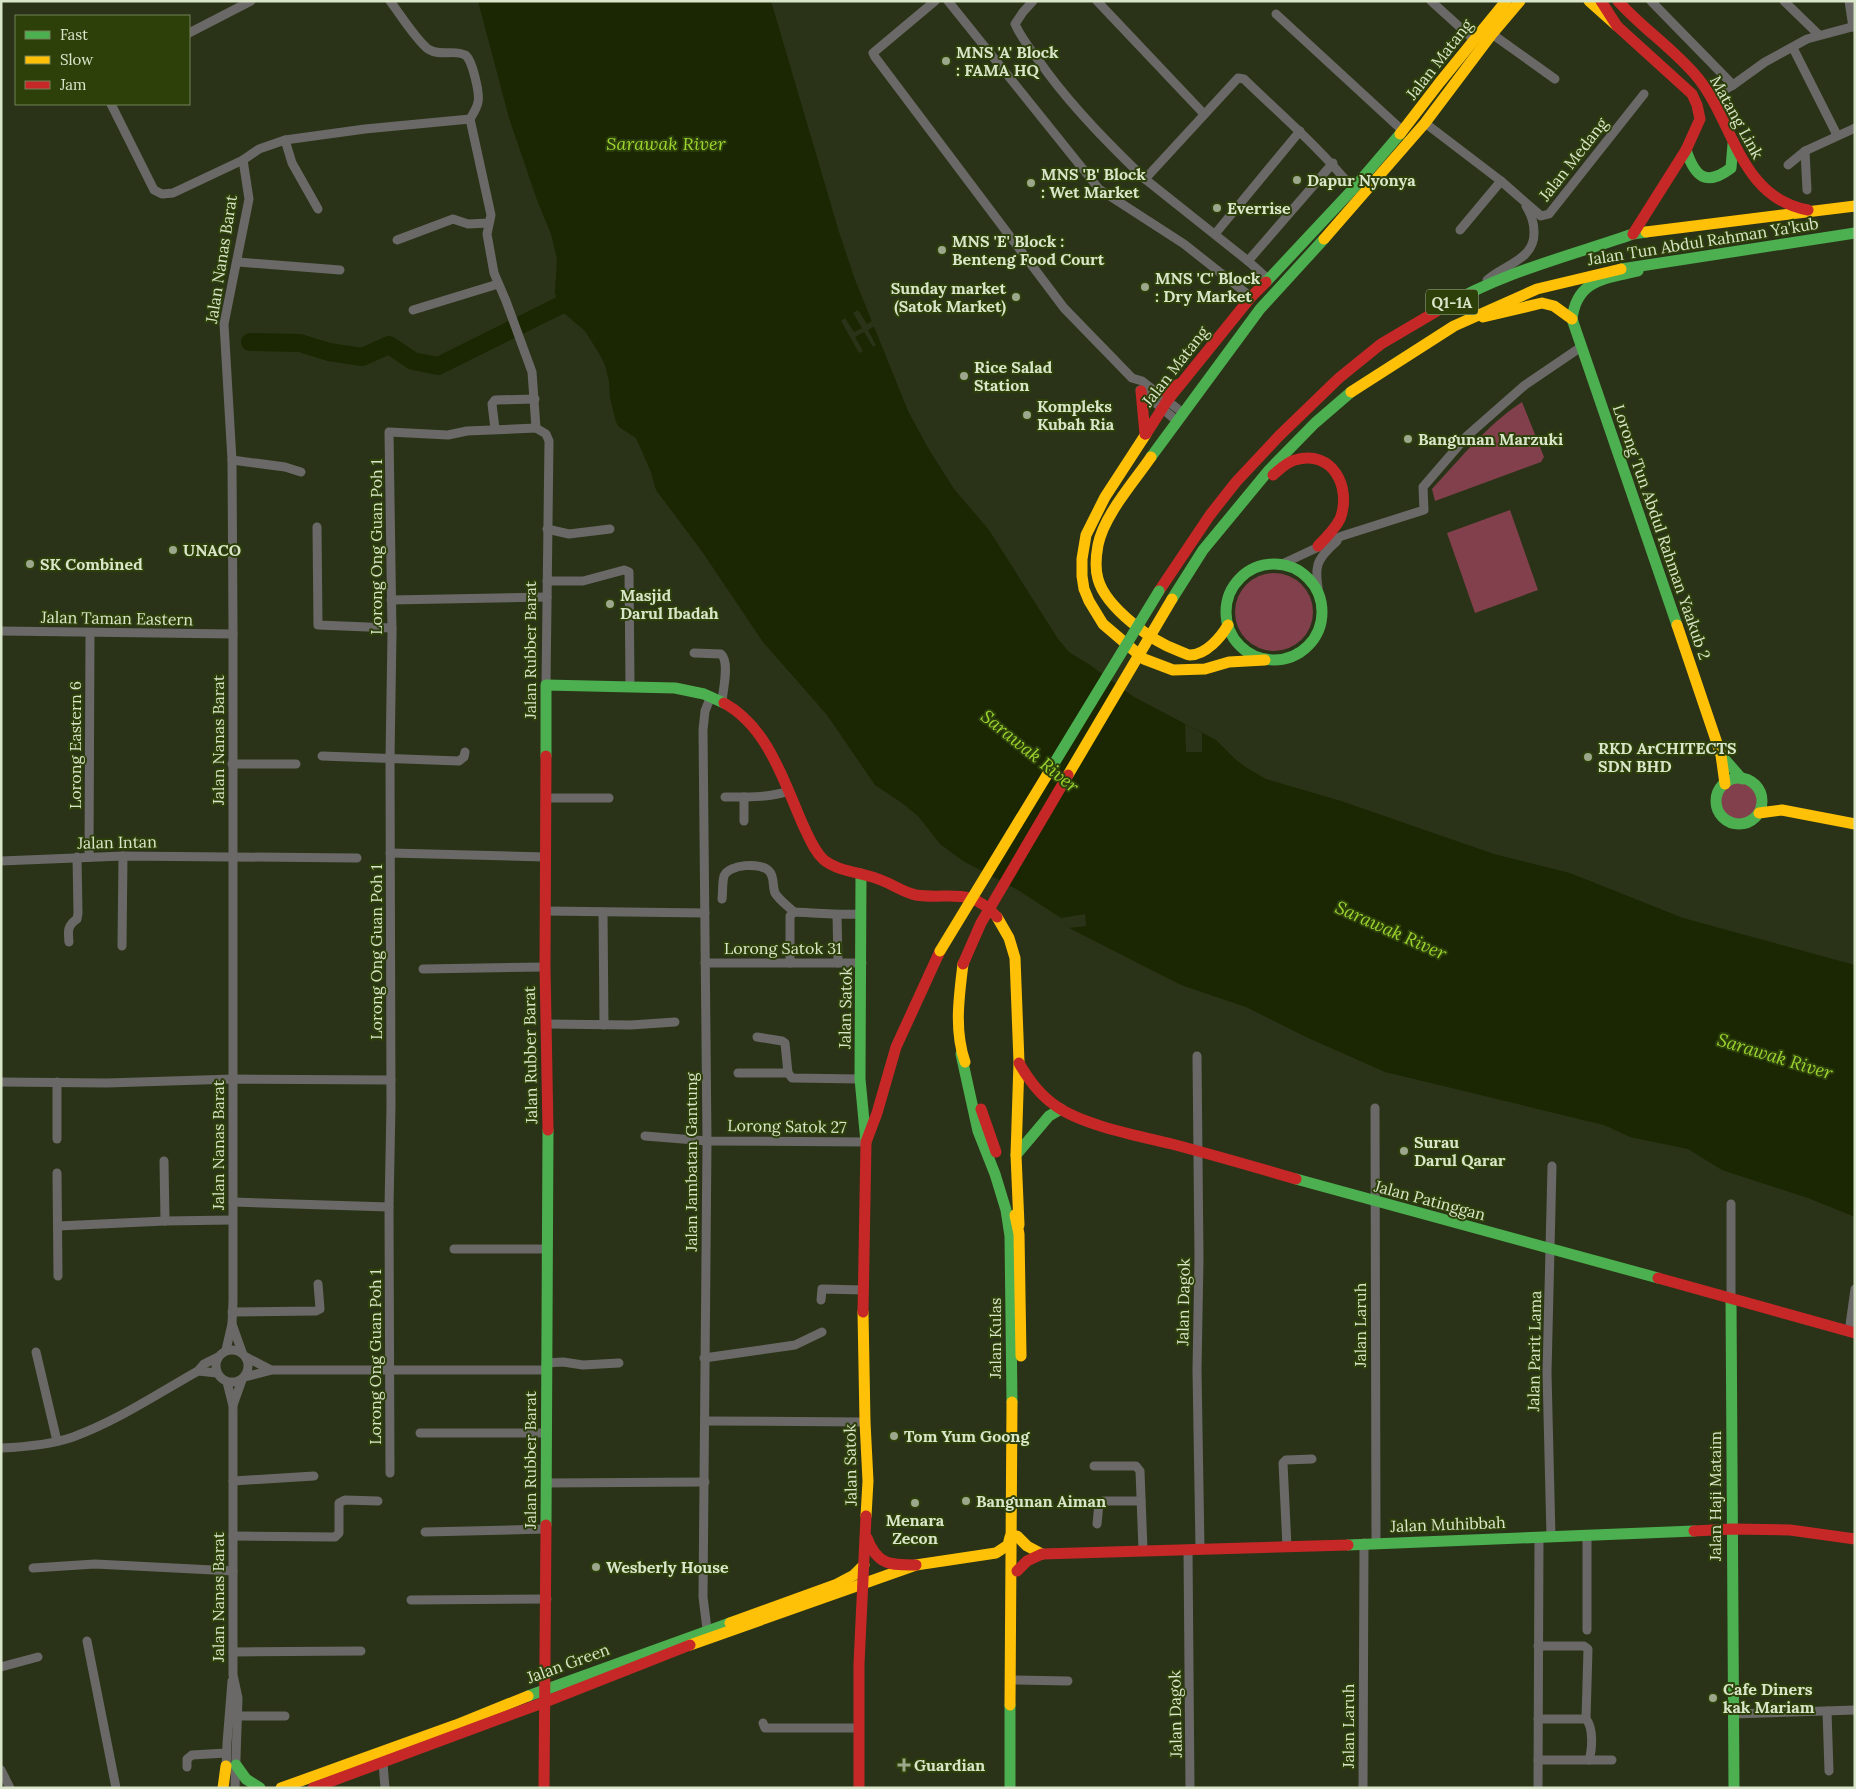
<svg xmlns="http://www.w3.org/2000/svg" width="1856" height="1789" font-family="Lora,serif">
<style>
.green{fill:#81404b}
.water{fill:#1a2702}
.pier{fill:#2a3317}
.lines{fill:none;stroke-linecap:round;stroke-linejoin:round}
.river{stroke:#1a2702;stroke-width:18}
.street{stroke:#6a6967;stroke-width:9}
.fast{stroke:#4caf50;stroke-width:11}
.slow{stroke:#ffc107;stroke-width:11}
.jam{stroke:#c62828;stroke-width:11}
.fast-bridge{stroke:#4caf50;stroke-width:11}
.slow-bridge{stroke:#ffc107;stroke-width:11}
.jam-bridge{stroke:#c62828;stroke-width:11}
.poi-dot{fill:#9ca78b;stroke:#2d400a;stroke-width:2}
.labels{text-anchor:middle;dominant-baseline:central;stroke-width:4;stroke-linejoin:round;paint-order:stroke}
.shield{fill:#2d400a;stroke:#a5b490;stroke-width:1}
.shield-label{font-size:15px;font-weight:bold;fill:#d9e6ca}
.poi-label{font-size:16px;font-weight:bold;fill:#d9e6ca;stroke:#2d400a;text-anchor:start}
.street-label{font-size:16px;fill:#d9e6ca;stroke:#2d400a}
.water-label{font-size:18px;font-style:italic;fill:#9bd42f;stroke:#2d400a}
</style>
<rect width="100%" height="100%" fill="#2a3317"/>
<!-- green -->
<g class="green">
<path d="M1522 402 1544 457 1541 462 1435 501 1432 489C1460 459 1487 425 1522 402Z"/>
<polygon points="1510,510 1538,590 1475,613 1447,533"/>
<circle cx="1274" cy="612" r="39"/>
<circle cx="1739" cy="801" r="20"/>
</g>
<!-- water -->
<polygon class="water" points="478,1 771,1 839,232 854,277 908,411 928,448 954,489 989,530 1058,639 1069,652 1090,665 1134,697 1216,740 1235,759 1247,768 1266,779 1341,801 1494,854 1570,873 1683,918 1855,965 1855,1217 1808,1198 1722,1170 1688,1149 1630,1137 1604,1125 1385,1072 1306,1037 1246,1007 1181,985 1069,928 1061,918 1018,890 963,861 940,844 918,816 902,803 875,785 827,715 763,642 701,550 656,490 651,472 636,438 619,427 616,422 610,398 609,381 605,365 600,355 585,331 565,314 559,306 555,293 557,259 551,234 537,200 509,118"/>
<!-- pier -->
<g class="pier">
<polygon points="858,310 867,324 872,321 875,326 868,330 876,345 873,347 864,332 855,337 863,351 859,353 841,321 845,318 854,332 862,328 853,313"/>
<polygon points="1185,724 1202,733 1202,752 1186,752"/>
<polygon points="1085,914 1086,926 1069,928 1061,918"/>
</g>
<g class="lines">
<!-- river -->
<polyline class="river" points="250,342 300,343 329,352 362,357 389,345 413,361 438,366 581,295"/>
<!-- street -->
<g class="street">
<polyline points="935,1 873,53 875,57 1064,308 1132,378 1142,381 1183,413"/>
<polyline points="948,1 1099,189 1184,244 1251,297"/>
<path d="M1033 1 1023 12 1015 24C1023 42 1036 56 1047 72 1076 111 1110 145 1145 179"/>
<polyline points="1097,1 1204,114"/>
<polyline points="1431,1 1474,40"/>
<polyline points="1651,1 1733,85"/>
<polyline points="1784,1 1819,35"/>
<polyline points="1849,1 1853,27"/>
<polyline points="1276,14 1403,131"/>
<polyline points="189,33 251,1"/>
<polyline points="1492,34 1555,79"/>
<polyline points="1793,48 1837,135"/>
<polyline points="1712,97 1733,85 1765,62 1807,39 1855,26"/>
<path d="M111 104 154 190 162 194 173 193 243 160 259 149 285 140 365 129 470 119C473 114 477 108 478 102 480 94 472 58 465 55 454 49 440 57 428 49 416 40 400 14 390 1"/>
<polyline points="470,119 491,215 487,234 494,273 506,301 532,372 536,428"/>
<polyline points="1425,123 1501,181 1541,216 1549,214 1644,94"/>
<polyline points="285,140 292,163 318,209"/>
<polyline points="1805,151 1807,190"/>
<polyline points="1788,165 1805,151 1855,128"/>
<polyline points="1460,230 1501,181"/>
<polyline points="1215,234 1300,131"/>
<polyline points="397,240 453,219 468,224 489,223"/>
<polyline points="1248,261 1333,163"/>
<polyline points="238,262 340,270"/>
<path d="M1267 278 1248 261 1145 179 1238 78 1244 79C1281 115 1320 148 1353 189"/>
<path d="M1487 280C1503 265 1535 260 1534 232 1534 222 1531 214 1526 206"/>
<polyline points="413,310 498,284"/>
<polyline points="1140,390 1177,421"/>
<polyline points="536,428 546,434 549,441 546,685"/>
<polyline points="495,429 492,404 495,400 535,399"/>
<polyline points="232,460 285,467 301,472"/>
<polyline points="317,527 318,625 392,628"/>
<polyline points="547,529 569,534 610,529"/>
<polyline points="1280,565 1342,536 1424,510 1423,487 1467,436 1525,385 1581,347"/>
<polyline points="547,581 583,581 624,570 629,572 630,686"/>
<path d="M1319 595C1315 567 1314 561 1337 541"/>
<polyline points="391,600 547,597"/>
<polyline points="1,631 233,634"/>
<path d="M694 653 721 654C730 662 723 689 722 701"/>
<polyline points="322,756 459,761 464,757 465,752"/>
<polyline points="232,764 296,764"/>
<path d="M725 797C746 797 768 798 789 791"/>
<polyline points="546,798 609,798"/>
<polyline points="744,821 744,797"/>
<polyline points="390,853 545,857"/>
<polyline points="89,857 90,633"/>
<polyline points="1,861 123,856 357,858"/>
<path d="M722 899C723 892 722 883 724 876 729 864 761 862 769 871 775 877 772 886 775 893 779 900 789 907 794 912"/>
<polyline points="545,911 705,913"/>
<polyline points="603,912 604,1025"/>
<polyline points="837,915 838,963"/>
<path d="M69 942C68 931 67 926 77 919L78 913 77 857"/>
<polyline points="122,946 123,856"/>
<polyline points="705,963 862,963"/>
<path d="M790 963V916L794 912C817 913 839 915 861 914"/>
<polyline points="423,969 545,967"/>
<polyline points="547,1024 631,1025 675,1022"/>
<polyline points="757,1037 782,1041 785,1043 788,1073 792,1078 860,1079"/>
<polyline points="1197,1056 1199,1259 1197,1370 1200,1549"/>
<polyline points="738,1073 788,1073"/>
<polyline points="1,1082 107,1083 233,1079 391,1080"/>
<polyline points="1375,1108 1376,1543"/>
<polyline points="645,1136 707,1141 866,1142"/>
<polyline points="57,1139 57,1082"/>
<polyline points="164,1161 165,1221"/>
<polyline points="57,1173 58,1276"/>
<polyline points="233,1202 389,1207"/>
<polyline points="58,1226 165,1221 232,1220"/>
<polyline points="454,1249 547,1249"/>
<polyline points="1731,1298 1731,1204"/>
<polyline points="821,1300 822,1289 863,1290"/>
<polyline points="232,1312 316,1311 320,1309 318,1284"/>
<polyline points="232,1324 242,1352"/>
<polyline points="1849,1332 1855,1289"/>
<circle cx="232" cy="1366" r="16"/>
<polyline points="226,1350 232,1324 233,1301 233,626 232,460 224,324 249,199 243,160"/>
<polyline points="36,1352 57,1441"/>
<polyline points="246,1357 271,1370"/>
<polyline points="704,1358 795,1345 822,1332"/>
<polyline points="546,1363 563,1362 583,1365 619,1363"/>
<polyline points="198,1371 217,1373"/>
<polyline points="245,1377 272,1370 547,1370"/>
<polyline points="227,1382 233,1406 233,1675 238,1698 235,1788"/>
<polyline points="233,1405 242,1380"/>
<polyline points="705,1421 865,1422"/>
<polyline points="420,1433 546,1433"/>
<path d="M1 1448C25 1447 50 1445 73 1437 117 1421 157 1394 198 1371L204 1364 218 1357"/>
<polyline points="1094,1466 1136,1466 1140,1471 1143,1550"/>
<polyline points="390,1473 389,1207 391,1106 390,759 392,633 389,432 448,435 467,431 536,428"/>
<polyline points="233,1481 314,1476"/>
<polyline points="546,1483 705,1482"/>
<polyline points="1097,1524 1099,1503 1103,1501 1141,1501"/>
<polyline points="425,1532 546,1529"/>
<polyline points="1587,1535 1587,1630"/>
<polyline points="233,1536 335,1537 339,1533 339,1503 345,1500 378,1501"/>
<polyline points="1551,1537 1547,1373 1552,1166"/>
<polyline points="1287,1547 1283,1463 1286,1460 1312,1459"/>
<polyline points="1188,1550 1190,1788"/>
<polyline points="33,1568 95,1564 233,1571"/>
<polyline points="411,1600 547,1599"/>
<polyline points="707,1629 703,1597 707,1141 703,730 705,711 711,696"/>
<polyline points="87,1641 116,1788"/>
<polyline points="1538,1646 1584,1646 1588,1649 1586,1719 1538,1719"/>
<polyline points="233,1652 361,1651"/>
<polyline points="1,1667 38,1657"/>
<polyline points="1011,1680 1068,1681"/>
<polyline points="1827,1711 1829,1771"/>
<polyline points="1733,1714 1855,1710"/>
<polyline points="237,1716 285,1716"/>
<polyline points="763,1723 765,1728 859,1728"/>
<path d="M1538 1760H1589C1592 1750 1594 1728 1586 1719"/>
<polyline points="1589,1760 1612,1760"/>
<polyline points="383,1763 385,1788"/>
<polyline points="187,1767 187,1759 192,1755 226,1753"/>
<polyline points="1,1770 10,1788"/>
<polyline points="226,1772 227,1743 232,1681"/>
<polyline points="1363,1788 1364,1543"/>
<polyline points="1538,1788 1539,1537"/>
</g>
<!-- fast -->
<g class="fast">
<path d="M1686 150C1695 177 1706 187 1731 168L1733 144"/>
<polyline points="1621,269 1855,233"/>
<path d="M1638 271C1605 279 1577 279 1572 319L1677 625"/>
<polyline points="1266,282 1353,189 1400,134"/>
<path d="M1442 308C1500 273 1569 256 1633 234L1646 232"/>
<polyline points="1151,457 1260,309 1324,239"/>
<circle cx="1274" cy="612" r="48"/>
<polyline points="1172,599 1203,550 1269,470 1315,423 1351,392"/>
<polyline points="1721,755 1742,779"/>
<polyline points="546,756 546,685 675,688 704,694 724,703"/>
<circle cx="1739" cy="801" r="23"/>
<polyline points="861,874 860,1079 866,1142"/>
<polyline points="961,1054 978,1131 995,1174 1006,1210 1010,1236 1012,1402"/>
<polyline points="1016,1155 1049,1116 1061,1109"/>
<polyline points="1296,1179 1658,1278"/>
<polyline points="1731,1298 1734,1788"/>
<polyline points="546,1525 548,1130"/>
<polyline points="1348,1545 1694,1531"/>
<polyline points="528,1696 730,1623"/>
<polyline points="236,1765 246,1779 260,1788"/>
<polyline points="1010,1788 1010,1705"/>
</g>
<!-- slow -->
<g class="slow">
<polyline points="1589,1 1617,26"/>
<polyline points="1400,134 1440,82 1506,1"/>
<polyline points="1646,232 1855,206"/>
<polyline points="1324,239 1425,123 1492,34 1520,1"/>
<polyline points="1483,317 1542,303 1554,306 1572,319"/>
<polyline points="1351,392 1454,326 1537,289 1621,269"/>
<polyline points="1146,434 1105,497 1086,535 1082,559 1082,576 1084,589 1089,601 1103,624 1144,659 1173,670 1205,669 1229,662 1265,660"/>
<path d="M1151 457C1134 482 1104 515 1098 545 1096 556 1095 569 1098 579 1106 608 1153 642 1179 651 1182 652 1187 655 1190 655 1206 655 1221 637 1228 625"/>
<polyline points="1677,625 1721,755 1725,784"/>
<polyline points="1759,813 1782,810 1855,824"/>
<polyline points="997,917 1009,938 1015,958 1019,1062 1016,1155 1019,1225"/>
<path d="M963 964C959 997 954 1030 965 1062"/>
<polyline points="1015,1215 1019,1234 1021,1356"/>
<polyline points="863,1312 865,1422 868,1481 866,1516"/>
<polyline points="1017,1536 1027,1546 1042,1554"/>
<polyline points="730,1623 835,1585 854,1575 864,1565"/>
<polyline points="690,1645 916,1565 996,1553 1008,1545 1010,1537"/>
<polyline points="1010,1705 1012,1402"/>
<polyline points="223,1788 226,1766"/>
<polyline points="281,1788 456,1725 528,1696"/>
</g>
<!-- jam -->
<g class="jam">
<polyline points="1601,1 1617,26 1692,94 1697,105 1700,119 1686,150 1633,234"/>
<path d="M1618 1C1643 29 1674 49 1698 78 1734 123 1740 198 1808 210"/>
<polyline points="1141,391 1145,434"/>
<polyline points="1156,392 1167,390 1179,384"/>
<polyline points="1146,434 1167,401 1251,297 1266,282"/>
<path d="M1273 475C1280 469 1287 462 1295 460 1333 449 1352 488 1340 519 1335 529 1326 538 1318 546"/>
<polyline points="1159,591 1210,515 1236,482 1279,436 1339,378 1381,344 1442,308"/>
<path d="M724 703C768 727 784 782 803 825 809 837 814 851 824 860 839 872 861 872 878 879 891 883 902 892 916 895 949 900 970 886 997 917"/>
<polyline points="546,756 545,967 548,1130"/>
<path d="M1019 1063C1028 1079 1041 1096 1056 1106 1082 1125 1139 1136 1172 1144 1213 1155 1255 1167 1296 1179"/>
<polyline points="981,1109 996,1152"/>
<polyline points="1658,1278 1855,1333"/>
<polyline points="863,1312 866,1142 877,1113 896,1047 940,951"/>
<polyline points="1694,1531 1732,1529 1790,1530 1855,1539"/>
<path d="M867 1538C877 1565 890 1565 916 1565"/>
<polyline points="1017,1571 1027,1561 1042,1554 1348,1545"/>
<polyline points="313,1788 545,1702 690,1645"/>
<polyline points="544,1788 546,1525"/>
<polyline points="859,1788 859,1664 866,1516"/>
</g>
<!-- fast-bridge -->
<polyline class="fast-bridge" points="1047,775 1159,591"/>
<!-- slow-bridge -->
<g class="slow-bridge">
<polyline points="1068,775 1172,599"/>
<polyline points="940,951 1047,775"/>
</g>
<!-- jam-bridge -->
<polyline class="jam-bridge" points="963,964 981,923 1068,775"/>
</g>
<!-- markers -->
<g class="poi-dot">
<circle cx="946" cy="61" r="5"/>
<circle cx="1297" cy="180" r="5"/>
<circle cx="1031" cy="183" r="5"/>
<circle cx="1217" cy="208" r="5"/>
<circle cx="942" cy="250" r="5"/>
<circle cx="1145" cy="287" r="5"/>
<circle cx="1016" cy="297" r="5"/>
<circle cx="964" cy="376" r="5"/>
<circle cx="1027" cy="415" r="5"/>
<circle cx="1408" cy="439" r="5"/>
<circle cx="173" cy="550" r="5"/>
<circle cx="30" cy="564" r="5"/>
<circle cx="610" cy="604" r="5"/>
<circle cx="1588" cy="757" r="5"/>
<circle cx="1404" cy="1151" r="5"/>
<circle cx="894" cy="1436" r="5"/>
<circle cx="966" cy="1501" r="5"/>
<circle cx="915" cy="1503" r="5"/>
<circle cx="596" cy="1567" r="5"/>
<circle cx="1713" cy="1698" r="5"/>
<path d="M901.5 1757.5h5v5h5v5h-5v5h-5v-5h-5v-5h5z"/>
</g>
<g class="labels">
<!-- shield labels -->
<rect class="shield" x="1426" y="289.5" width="52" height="25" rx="4"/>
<g class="shield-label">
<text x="1452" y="302">Q1-1A</text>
</g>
<!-- poi labels -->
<g class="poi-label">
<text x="956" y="52">MNS 'A' Block<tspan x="956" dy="18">: FAMA HQ</tspan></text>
<text x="1041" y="174">MNS 'B' Block<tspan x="1041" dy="18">: Wet Market</tspan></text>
<text x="1307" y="180">Dapur Nyonya</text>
<text x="1227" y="208">Everrise</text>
<text x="952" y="241">MNS 'E' Block :<tspan x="952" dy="18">Benteng Food Court</tspan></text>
<text x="1155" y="278">MNS 'C' Block<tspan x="1155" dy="18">: Dry Market</tspan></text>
<text x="1006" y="288" text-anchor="end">Sunday market<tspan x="1006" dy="18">(Satok Market)</tspan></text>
<text x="974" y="367">Rice Salad<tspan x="974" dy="18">Station</tspan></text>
<text x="1037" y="406">Kompleks<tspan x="1037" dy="18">Kubah Ria</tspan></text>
<text x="1418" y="439">Bangunan Marzuki</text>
<text x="183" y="550">UNACO</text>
<text x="40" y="564">SK Combined</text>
<text x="620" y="595">Masjid<tspan x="620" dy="18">Darul Ibadah</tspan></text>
<text x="1598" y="748">RKD ArCHITECTS<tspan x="1598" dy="18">SDN BHD</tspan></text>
<text x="1414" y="1142">Surau<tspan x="1414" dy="18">Darul Qarar</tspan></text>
<text x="904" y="1436">Tom Yum Goong</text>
<text x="976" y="1501">Bangunan Aiman</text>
<text x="915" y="1520" text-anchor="middle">Menara<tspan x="915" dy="18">Zecon</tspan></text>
<text x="606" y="1567">Wesberly House</text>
<text x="1723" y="1689">Cafe Diners<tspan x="1723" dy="18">kak Mariam</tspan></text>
<text x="914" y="1765">Guardian</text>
</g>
<!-- street labels -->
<g class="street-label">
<text transform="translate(1439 59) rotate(-52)">Jalan Matang</text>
<text transform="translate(1737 117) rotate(61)">Matang Link</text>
<text transform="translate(1573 159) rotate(-52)">Jalan Medang</text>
<text transform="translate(1703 241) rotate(-9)">Jalan Tun Abdul Rahman Ya'kub</text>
<text transform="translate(221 259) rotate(-81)">Jalan Nanas Barat</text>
<text transform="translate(1175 366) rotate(-52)">Jalan Matang</text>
<text transform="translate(1662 532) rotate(71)">Lorong Tun Abdul Rahman Yaakub 2</text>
<text transform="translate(376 547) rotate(-90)">Lorong Ong Guan Poh 1</text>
<text transform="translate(117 618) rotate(1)">Jalan Taman Eastern</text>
<text transform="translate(530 650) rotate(-90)">Jalan Rubber Barat</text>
<text transform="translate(218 740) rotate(-90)">Jalan Nanas Barat</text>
<text transform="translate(75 745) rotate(-90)">Lorong Eastern 6</text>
<text transform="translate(117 842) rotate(-1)">Jalan Intan</text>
<text x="783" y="948">Lorong Satok 31</text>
<text transform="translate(376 952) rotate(-90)">Lorong Ong Guan Poh 1</text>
<text transform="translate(845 1008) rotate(-89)">Jalan Satok</text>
<text transform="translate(530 1055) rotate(-91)">Jalan Rubber Barat</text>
<text transform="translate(787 1126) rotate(1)">Lorong Satok 27</text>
<text transform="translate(218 1145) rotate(-90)">Jalan Nanas Barat</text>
<text transform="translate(691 1162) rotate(-90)">Jalan Jambatan Gantung</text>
<text transform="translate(1430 1200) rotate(15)">Jalan Patinggan</text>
<text transform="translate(1183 1302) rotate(-89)">Jalan Dagok</text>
<text transform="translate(1360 1325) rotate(-90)">Jalan Laruh</text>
<text transform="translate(995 1338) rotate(-90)">Jalan Kulas</text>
<text transform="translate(1534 1351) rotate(-89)">Jalan Parit Lama</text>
<text transform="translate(375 1357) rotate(-90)">Lorong Ong Guan Poh 1</text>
<text transform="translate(530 1460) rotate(-90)">Jalan Rubber Barat</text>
<text transform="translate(850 1465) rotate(-91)">Jalan Satok</text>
<text transform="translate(1715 1496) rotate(-90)">Jalan Haji Mataim</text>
<text transform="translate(1448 1524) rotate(-2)">Jalan Muhibbah</text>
<text transform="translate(218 1597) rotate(-90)">Jalan Nanas Barat</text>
<text transform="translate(568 1663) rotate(-20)">Jalan Green</text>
<text transform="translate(1175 1714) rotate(-91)">Jalan Dagok</text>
<text transform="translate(1348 1726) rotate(-90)">Jalan Laruh</text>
</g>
<!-- water labels -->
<g class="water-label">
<text x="666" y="143">Sarawak River</text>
<text transform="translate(1030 751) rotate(39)">Sarawak River</text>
<text transform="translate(1391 930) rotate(24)">Sarawak River</text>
<text transform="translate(1775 1056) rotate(17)">Sarawak River</text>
</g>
</g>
<!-- border -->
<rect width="1856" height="1789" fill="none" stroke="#d9e6ca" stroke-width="5"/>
<!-- legend -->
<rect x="15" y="15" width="175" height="90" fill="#2d400a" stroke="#728257"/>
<rect x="25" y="31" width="25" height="8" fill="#4caf50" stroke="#728257"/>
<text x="60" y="40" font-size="15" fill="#d9e6ca">Fast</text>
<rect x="25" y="56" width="25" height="8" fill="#ffc107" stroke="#728257"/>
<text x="60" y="65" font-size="15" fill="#d9e6ca">Slow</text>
<rect x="25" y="81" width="25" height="8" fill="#c62828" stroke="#728257"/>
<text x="60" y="90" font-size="15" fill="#d9e6ca">Jam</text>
</svg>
